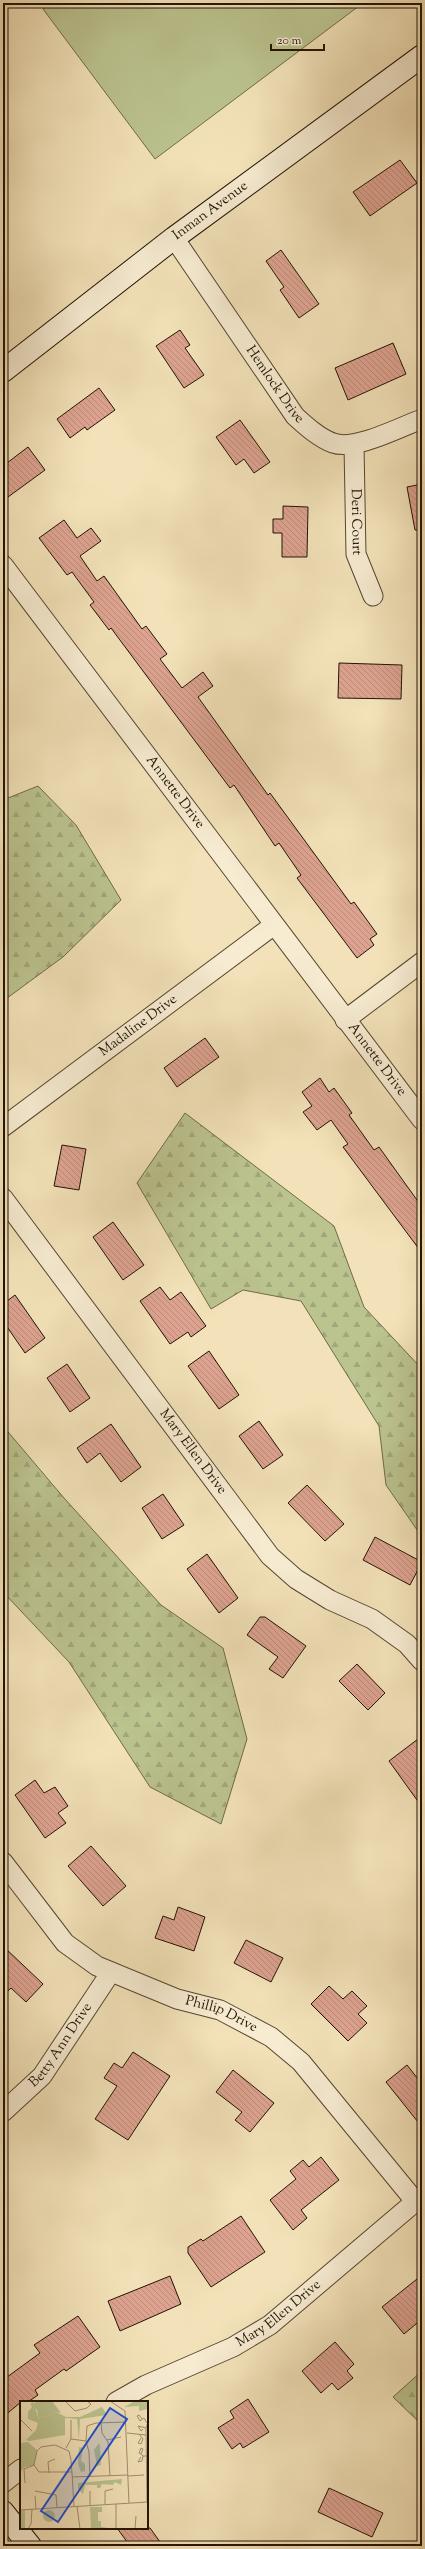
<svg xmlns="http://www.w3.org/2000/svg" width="425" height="2549" font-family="'Sorts Mill Goudy',serif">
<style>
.green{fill:#bbc38f;stroke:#6e6b49}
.forest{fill:url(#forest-firs);stroke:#6e6b49}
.building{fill:url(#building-back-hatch);stroke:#211303}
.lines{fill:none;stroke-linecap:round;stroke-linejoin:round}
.street-casing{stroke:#564730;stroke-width:21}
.secondary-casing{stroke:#211303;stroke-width:24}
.street{stroke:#f7ecd2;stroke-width:19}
.secondary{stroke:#f7ecd2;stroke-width:22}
.labels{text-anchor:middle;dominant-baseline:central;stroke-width:3;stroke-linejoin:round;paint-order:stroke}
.street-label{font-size:14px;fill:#211303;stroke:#f7ecd2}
.inset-road{fill:none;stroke:#9f8f70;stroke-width:1}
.view{fill:#1d4ed8;fill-opacity:0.15;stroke:#1d4ed8;stroke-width:2}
.inset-edge{fill:none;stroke:#211303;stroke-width:2}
</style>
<defs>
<pattern id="forest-firs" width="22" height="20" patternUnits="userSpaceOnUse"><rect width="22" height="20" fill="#bbc38f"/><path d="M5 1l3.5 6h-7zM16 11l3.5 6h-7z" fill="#a0a77a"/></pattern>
<pattern id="building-back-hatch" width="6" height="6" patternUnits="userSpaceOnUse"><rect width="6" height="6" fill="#dda390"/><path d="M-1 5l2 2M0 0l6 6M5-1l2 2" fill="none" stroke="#bd8b7b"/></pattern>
</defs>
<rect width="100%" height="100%" fill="#f3e2b9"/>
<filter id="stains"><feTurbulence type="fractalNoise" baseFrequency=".005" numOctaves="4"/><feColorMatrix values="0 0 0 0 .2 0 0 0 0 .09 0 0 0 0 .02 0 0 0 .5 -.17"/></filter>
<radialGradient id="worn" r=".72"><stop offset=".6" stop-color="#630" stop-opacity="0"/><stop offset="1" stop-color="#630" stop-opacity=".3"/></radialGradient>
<!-- green -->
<polygon class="green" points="52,3 363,3 155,159 43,9"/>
<!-- forest -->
<g class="forest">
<polygon points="38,786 76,825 121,900 63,957 3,1001 3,800"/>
<polygon points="185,1113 334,1226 364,1307 422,1369 422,1537 386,1485 379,1426 301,1301 243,1290 211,1309 137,1183"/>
<polygon points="3,1426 64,1498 161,1605 223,1648 247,1739 221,1824 150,1787 69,1662 3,1592"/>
<polygon points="422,2371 422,2425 393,2397"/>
</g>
<!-- building -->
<g class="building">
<polygon points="400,160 417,183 370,216 353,192"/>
<polygon points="281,250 319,304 299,318 280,290 284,287 266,261"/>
<polygon points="180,330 190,345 185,348 204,375 184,388 156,346"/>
<polygon points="393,343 406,374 348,400 335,368"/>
<polygon points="99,388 115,410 87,430 85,427 70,438 57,419"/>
<polygon points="240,420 270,462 254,473 244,459 236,465 216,437"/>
<polygon points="28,447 45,470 8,497 3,489 3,466"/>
<polygon points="422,484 422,530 415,530 407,487"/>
<polygon points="283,506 308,507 307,557 282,557 282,533 273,533 273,519 283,519"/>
<polygon points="64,520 77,538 91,528 101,541 80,556 97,581 104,576 142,629 146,626 167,654 160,659 182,688 203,672 213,686 198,697 268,795 270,793 351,904 354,902 377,934 370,939 374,945 357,958 297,878 301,875 279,843 275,846 234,785 230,788 111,628 109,630 90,605 94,602 72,572 67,575 39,538"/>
<polygon points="339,663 402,665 401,699 338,698"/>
<polygon points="205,1038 219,1057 177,1087 164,1068"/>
<polygon points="320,1078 329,1092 334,1088 352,1113 349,1115 374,1150 379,1147 422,1207 422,1253 343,1147 348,1144 331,1120 317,1130 303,1112 312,1106 302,1092"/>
<polygon points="62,1145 86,1149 79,1190 54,1186"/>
<polygon points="113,1222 144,1265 123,1280 93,1237"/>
<polygon points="160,1287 170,1300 181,1292 206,1326 191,1337 188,1332 170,1344 140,1301"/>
<polygon points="15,1295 45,1338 25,1353 3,1321 3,1304"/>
<polygon points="209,1351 239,1395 219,1409 188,1366"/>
<polygon points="67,1364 90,1398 70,1412 47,1378"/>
<polygon points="259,1421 283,1455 263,1469 239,1436"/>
<polygon points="111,1424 141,1467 121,1482 100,1453 87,1463 77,1448"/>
<polygon points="307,1485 344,1524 325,1541 288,1503"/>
<polygon points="163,1494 184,1525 162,1539 142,1508"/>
<polygon points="375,1537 422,1562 410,1585 363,1560"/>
<polygon points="207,1554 238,1598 219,1613 187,1569"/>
<polygon points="260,1617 265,1617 306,1646 283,1678 269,1669 278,1657 247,1635"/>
<polygon points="357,1664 385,1693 368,1710 339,1681"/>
<polygon points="422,1736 422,1807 389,1761"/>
<polygon points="35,1780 44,1793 55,1787 68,1806 58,1813 66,1823 45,1838 15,1795"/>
<polygon points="91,1846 126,1886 103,1906 68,1866"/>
<polygon points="178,1907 205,1917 194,1951 155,1938 163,1916 174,1920"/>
<polygon points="246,1940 283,1958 271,1982 234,1963"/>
<polygon points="3,1946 43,1984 26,2002 11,1988 3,1996"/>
<polygon points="329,1986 343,1999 352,1991 367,2006 358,2014 367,2023 348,2041 311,2004"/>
<polygon points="133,2052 170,2076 128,2140 95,2119 117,2086 104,2078 114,2063 122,2068"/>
<polygon points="407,2065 422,2084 422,2127 386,2082"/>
<polygon points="233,2070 274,2103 250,2132 235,2120 242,2112 216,2092"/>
<polygon points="321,2157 339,2180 301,2210 307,2218 293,2230 270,2200 296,2179 290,2171 303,2160 309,2167"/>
<polygon points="241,2216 265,2252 211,2287 188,2253 188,2247 201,2239 203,2241"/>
<polygon points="422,2275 422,2319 404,2334 382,2307"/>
<polygon points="170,2276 181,2304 120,2331 108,2301"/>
<polygon points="78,2316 100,2347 66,2371 64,2369 35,2390 38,2395 28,2402 21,2402 3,2417 3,2380 40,2353 34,2345"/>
<polygon points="335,2342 354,2364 347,2371 353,2378 338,2390 332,2383 321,2393 302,2371"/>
<polygon points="248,2399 269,2432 243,2448 240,2443 232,2449 218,2428 234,2418 230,2411"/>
<polygon points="329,2488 383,2513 372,2537 318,2512"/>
<polygon points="117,2528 150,2528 163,2546 130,2546"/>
</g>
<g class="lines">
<!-- street casing -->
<g class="street-casing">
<g id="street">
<path id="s1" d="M174 238 295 416C306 426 319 438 333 443 355 451 400 427 422 419"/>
<path id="s2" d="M354 445 356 554 373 596"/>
<path id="s3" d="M3 565 422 1120"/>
<polyline points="345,1020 422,962"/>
<path id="s4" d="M3 1127 274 925"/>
<path id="s5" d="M3 1198 270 1556 296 1579 330 1600 372 1619 407 1644 422 1661"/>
<path id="s6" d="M3 1862 65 1943 97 1966 177 1999 220 2010 271 2037 301 2062 415 2201"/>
<path id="s7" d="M3 2112 42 2076 111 1972"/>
<path id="s8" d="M116 2402 146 2385 233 2347 270 2325 422 2196"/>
<polyline points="3,2483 21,2469"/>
</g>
</g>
<!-- secondary casing -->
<g class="secondary-casing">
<g id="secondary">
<path id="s9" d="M3 371 174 238 422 56"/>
<polyline points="3,2512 30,2546"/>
</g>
</g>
<!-- street -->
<use href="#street" class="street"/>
<!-- secondary -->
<use href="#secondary" class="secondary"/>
</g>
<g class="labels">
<!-- street labels -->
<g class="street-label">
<text stroke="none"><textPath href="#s9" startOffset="262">Inman Avenue</textPath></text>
<text stroke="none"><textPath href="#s1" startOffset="178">Hemlock Drive</textPath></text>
<text stroke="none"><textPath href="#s2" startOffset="77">Deri Court</textPath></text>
<text stroke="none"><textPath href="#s3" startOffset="285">Annette Drive</textPath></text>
<text stroke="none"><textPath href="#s4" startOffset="169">Madaline Drive</textPath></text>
<text stroke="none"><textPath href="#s3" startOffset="620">Annette Drive</textPath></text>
<text stroke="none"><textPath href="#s5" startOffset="317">Mary Ellen Drive</textPath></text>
<text stroke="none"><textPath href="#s6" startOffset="275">Phillip Drive</textPath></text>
<text stroke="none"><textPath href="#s7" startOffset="89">Betty Ann Drive</textPath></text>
<text stroke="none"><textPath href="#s8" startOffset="186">Mary Ellen Drive</textPath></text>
</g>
</g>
<!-- overview -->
<g transform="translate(20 2401)">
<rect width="128" height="128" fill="#f3e2b9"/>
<path d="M23 115a6 6 0 1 1 12 0a6 6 0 1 1-12 0ZM5 109V128H0V110Z" fill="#bbc38f"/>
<path d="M13 1 19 19 21 14 26 16 36 11 46 16H60L82 6 87 14 60 18 59 39 57 18 45 17V34L9 40 6 39 16 29 18 22 8 18V11L12 6 10 3ZM79 42 80 45 81 64 77 65 74 49ZM59 46 63 47 61 60 65 63V70L61 71 58 63ZM102 78 101 84 95 81 93 84 82 83 80 87H77V84H65L63 93 58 88V82Z" fill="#bbc38f"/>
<path d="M17 0H32L41 12 36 11 26 16 21 15 19 19 17 9 12 4ZM115 0H128V8L119 10V5L104 6Z" fill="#bbc38f"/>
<path d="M8 41 17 49 14 65 5 66 0 71V42ZM70 106H82V111H78V120H81V126L96 128H71Z" fill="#bbc38f"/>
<path class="inset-road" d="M45 0 55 10 67 7 71 3 67 0M90 0 105 10 109 102M0 18 12 30M122 18 119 14 117 15 120 20 124 17 127 22M81 21 82 32 88 41 90 75M123 28 121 30 118 25 126 27M107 32 126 34M119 33 123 38 121 43 118 42 121 37M51 38 66 40M87 39 101 36M46 47 51 38V19M121 53 123 48 121 47 119 52 121 53 123 55H127M121 56 118 61 122 60 123 55M52 71H19L14 64 17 50 21 46 35 44 49 50 51 59 52 72 54 106M29 72 28 61 35 58M108 75 124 74M52 76 108 74M70 76 69 51 66 40 67 25 76 22 106 21M5 82 4 68 14 64M15 90 36 94 37 106M70 90V104M15 95 16 108M127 101 126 27 128 21M85 103V90L93 88M57 105 60 128M0 109 128 101M8 128 11 123 12 108M96 128V103M115 128 116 115"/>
<path class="view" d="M90 7 107 18 38 121 21 110Z"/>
<rect width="128" height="128" class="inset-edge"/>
</g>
<!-- margin -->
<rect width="425" height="2549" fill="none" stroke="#f3e2b9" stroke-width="16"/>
<rect x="4" y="4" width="417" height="2541" fill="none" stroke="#211303" stroke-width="2"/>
<rect x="8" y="8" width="409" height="2533" fill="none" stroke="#211303"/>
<!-- scale -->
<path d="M271 44v6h53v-6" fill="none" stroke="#211303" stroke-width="2"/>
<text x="277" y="44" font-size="12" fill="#211303" stroke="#f7ecd2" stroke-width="3" paint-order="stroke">20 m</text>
<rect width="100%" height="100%" filter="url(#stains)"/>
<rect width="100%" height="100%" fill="url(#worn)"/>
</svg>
